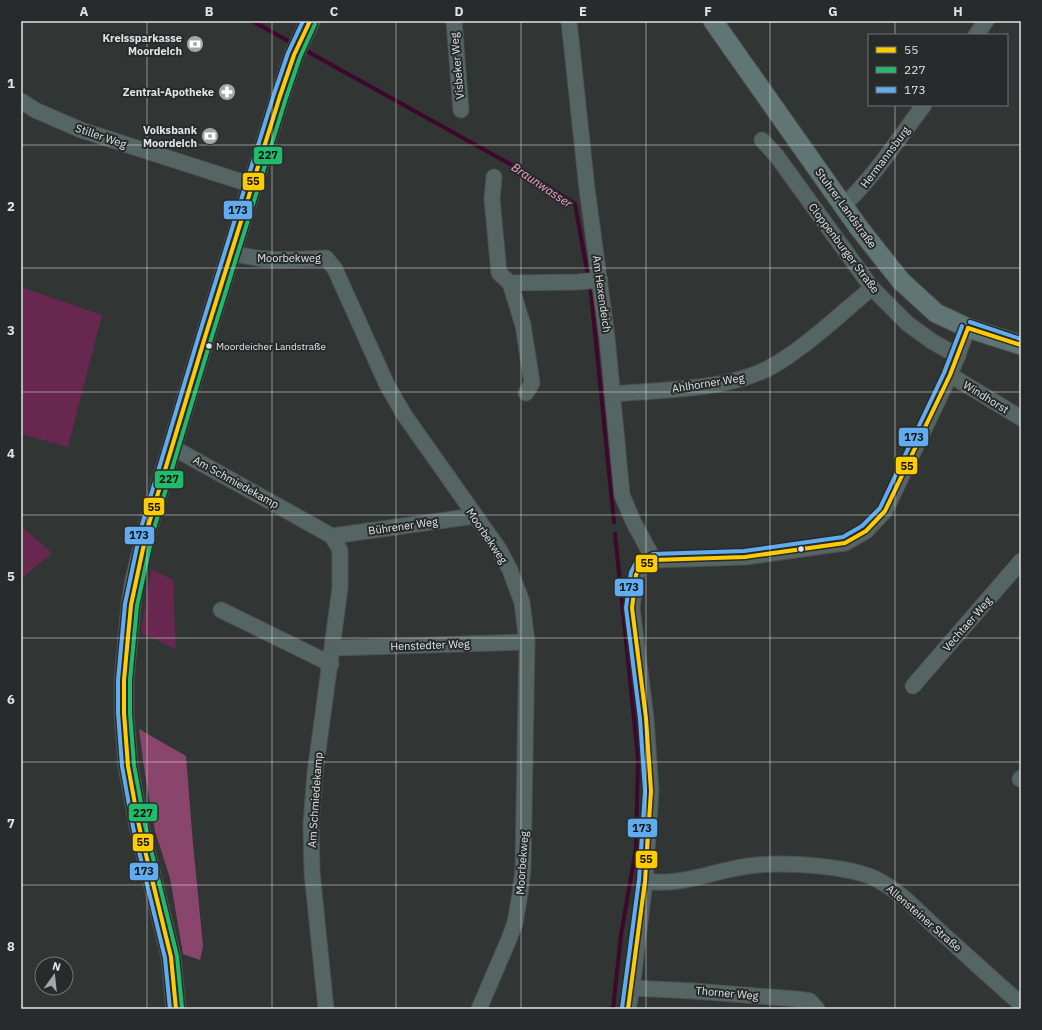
<svg xmlns="http://www.w3.org/2000/svg" width="1042" height="1030" font-family="'IBM Plex Sans',sans-serif">
<style>
.green{fill:#67274e}
.forest{fill:#8a456d}
.lines{fill:none;stroke-linecap:round;stroke-linejoin:round}
.stream{stroke:#3d082b;stroke-width:4}
.minor-casing{stroke:#4e5050;stroke-width:17}
.major-casing{stroke:#4e5050;stroke-width:21}
.minor{stroke:#556563;stroke-width:15}
.major{stroke:#5f7674;stroke-width:19}
.bus-1-casing{stroke:#272b2b;stroke-width:7}
.bus-2-casing{stroke:#272b2b;stroke-width:7}
.bus-3-casing{stroke:#272b2b;stroke-width:7}
.bus-1{stroke:#fc0;stroke-width:4}
.bus-2{stroke:#20bc6c;stroke-width:4}
.bus-3{stroke:#60acee;stroke-width:4}
.grid{fill:none;stroke:#e1e4e4;stroke-width:1;stroke-opacity:0.55}
.bus-dot{fill:#e1e4e4;stroke:#272b2b;stroke-width:1.5}
.labels{text-anchor:middle;dominant-baseline:central;stroke-width:4;stroke-linejoin:round;paint-order:stroke}
.bus-label{font-size:10px;fill:#e1e4e4;stroke:#272b2b;text-anchor:start}
.poi-label{font-size:11px;font-weight:bold;fill:#e1e4e4;stroke:#272b2b;text-anchor:end}
.street-label{font-size:11px;fill:#e1e4e4;stroke:#272b2b}
.water-label{font-size:12px;font-style:italic;fill:#f9a0d0;stroke:#272b2b}
.line-badge{stroke:#272b2b;stroke-width:1.5}
.pale-badge-label{font-size:11px;text-anchor:middle;font-weight:bold;fill:#111}
.neatline{fill:none;stroke:#e1e4e4;stroke-width:1.5}
.grid-label{font-size:13px;text-anchor:middle;font-weight:bold;fill:#e1e4e4}
</style>
<rect width="100%" height="100%" fill="#313534"/>
<!-- green -->
<g class="green">
<polygon points="21,287 102,315 68,447 21,434 22,343 21,342"/>
<polygon points="21,526 52,553 21,579"/>
<polygon points="151,569 173,580 176,649 141,633"/>
</g>
<!-- forest -->
<polygon class="forest" points="139,729 186,756 193,844 203,946 200,960 183,954 170,878 155,831 145,774"/>
<g class="lines">
<!-- stream -->
<g class="stream">
<polyline points="252,21 294,44"/>
<polyline points="303,49 528,174 575,204 591,293 614,522"/>
<polyline points="613,1009 621,935 636,848 638,758 615,534"/>
</g>
<!-- minor casing -->
<g class="minor-casing">
<g id="minor">
<polyline points="454,21 461,110"/>
<polyline points="569,21 587,189 607,337 622,495 633,521 654,560"/>
<polyline points="976,35 986,21"/>
<polyline points="21,101 35,110 81,130 252,185"/>
<polyline points="762,140 776,155 872,288 908,324 933,342 958,356"/>
<polyline points="494,177 492,199 499,273 510,283"/>
<path d="M843 206C875 176 898 139 924 105"/>
<path d="M231 252C262 263 294 259 326 258L335 269 387 385 405 416 499 549 510 570 522 602 527 642 523 868 520 894 515 923 509 939 479 1009"/>
<polyline points="950,375 1021,418"/>
<polyline points="526,393 532,383 523,325 510,283 578,282 600,280"/>
<path d="M612 394C659 390 723 390 765 370 800 353 841 313 872 288"/>
<polyline points="172,447 332,536 340,550 340,588 315,773 311,824 312,872 326,1009"/>
<polyline points="332,536 474,516"/>
<polyline points="221,610 331,664"/>
<polyline points="333,648 527,642"/>
<polyline points="913,686 1021,561"/>
<polyline points="1020,779 1021,778"/>
<path d="M645 881C686 887 718 868 757 865 787 862 847 866 874 878 897 889 915 908 933 925 962 951 991 978 1021 1004"/>
<polyline points="632,988 694,991 797,999 810,1001 817,1009"/>
<polyline points="628,1009 632,988 645,881 651,791 646,718 632,608 636,575 641,566 654,560 745,557 845,543 866,531 885,511 950,375 968,328"/>
</g>
</g>
<!-- major casing -->
<g class="major-casing">
<g id="major">
<polyline points="713,21 859,228 901,281 936,313 968,328 1021,345"/>
<polyline points="176,1009 171,957 139,826 128,766 124,713 124,680 131,605 134,585 147,530 205,337 280,96 294,55 310,21"/>
</g>
</g>
<!-- minor -->
<use href="#minor" class="minor"/>
<!-- major -->
<use href="#major" class="major"/>
<!-- bus-1 casing -->
<g class="bus-1-casing">
<g id="bus-1">
<polyline points="968,328 1021,345"/>
<polyline points="176,1009 171,957 139,826 128,766 124,713 124,680 131,605 147,530 205,337 280,96 294,55 310,21"/>
<polyline points="628,1009 645,881 651,791 646,718 632,608 636,575 641,566 654,560 745,557 845,543 866,531 885,511 950,375 968,328"/>
</g>
</g>
<!-- bus-2 casing -->
<g class="bus-2-casing">
<polyline id="bus-2" points="182,1008 177,956 145,825 134,765 130,713 130,680 137,606 153,532 211,339 286,98 300,57 315,24"/>
</g>
<!-- bus-3 casing -->
<g class="bus-3-casing">
<g id="bus-3">
<polyline points="970,322 1021,339"/>
<polyline points="622,1008 639,880 645,791 640,719 626,608 631,572 637,561 653,554 744,551 843,537 862,526 880,508 944,373 962,326"/>
<polyline points="170,1009 165,958 133,827 122,766 118,713 118,680 125,604 141,528 199,335 274,94 288,53 303,21"/>
</g>
</g>
<!-- bus-1 -->
<use href="#bus-1" class="bus-1"/>
<!-- bus-2 -->
<use href="#bus-2" class="bus-2"/>
<!-- bus-3 -->
<use href="#bus-3" class="bus-3"/>
</g>
<!-- grid -->
<path class="grid" d="M147 21V1009M272 21V1009M396 21V1009M521 21V1009M646 21V1009M770 21V1009M895 21V35M895 105V1009M21 145H1021M21 268H1021M21 392H1021M21 515H1021M21 638H1021M21 762H1021M21 885H1021"/>
<!-- icons -->
<defs>
<g id="bank-disc" transform="scale(0.9)"><circle r="9.5" fill="#a3a7a6" stroke="#272b2b"/><path d="M-6-4H6V4H-6ZM0-2.3a2.3 2.3 0 1 0 0 4.6a2.3 2.3 0 1 0 0-4.6Z" fill="#fff"/></g>
<g id="pharmacy-disc" transform="scale(0.9)"><circle r="9.5" fill="#a3a7a6" stroke="#272b2b"/><path d="M-2-6h4v4h4v4h-4v4h-4v-4h-4v-4h4Z" fill="#fff"/></g>
</defs>
<g fill-rule="evenodd">
<use href="#bank-disc" x="195" y="44"/>
<use href="#pharmacy-disc" x="227" y="92"/>
<use href="#bank-disc" x="210" y="136"/>
</g>
<!-- markers -->
<g class="bus-dot">
<circle cx="209" cy="346" r="3.5"/>
<circle cx="801" cy="549" r="3.5"/>
</g>
<g class="labels">
<!-- bus labels -->
<g class="bus-label">
<text x="216" y="346">Moordeicher Landstraße</text>
</g>
<!-- poi labels -->
<g class="poi-label">
<text x="182" y="38">Kreissparkasse<tspan x="182" dy="13">Moordeich</tspan></text>
<text x="214" y="92">Zentral-Apotheke</text>
<text x="197" y="130">Volksbank<tspan x="197" dy="13">Moordeich</tspan></text>
</g>
<!-- street labels -->
<g class="street-label">
<text transform="translate(457 66) rotate(-95)">Visbeker Weg</text>
<text transform="translate(101 136) rotate(19)">Stiller Weg</text>
<text transform="translate(885 157) rotate(-53)">Hermannsburg</text>
<text transform="translate(846 208) rotate(54)">Stuhrer Landstraße</text>
<text transform="translate(844 248) rotate(53)">Cloppenburger Straße</text>
<text x="289" y="258">Moorbekweg</text>
<text transform="translate(602 294) rotate(82)">Am Hexendeich</text>
<text transform="translate(708 383) rotate(-9)">Ahlhorner Weg</text>
<text transform="translate(986 397) rotate(32)">Windhorst</text>
<text transform="translate(236 482) rotate(29)">Am Schmiedekamp</text>
<text transform="translate(403 526) rotate(-8)">Bührener Weg</text>
<text transform="translate(487 536) rotate(56)">Moorbekweg</text>
<text transform="translate(967 624) rotate(-49)">Vechtaer Weg</text>
<text transform="translate(430 645) rotate(-2)">Henstedter Weg</text>
<text transform="translate(315 800) rotate(-86)">Am Schmiedekamp</text>
<text transform="translate(522 863) rotate(-86)">Moorbekweg</text>
<text transform="translate(924 918) rotate(41)">Allensteiner Straße</text>
<text transform="translate(727 993) rotate(5)">Thorner Weg</text>
</g>
<!-- water labels -->
<g class="water-label">
<text transform="translate(542 185) rotate(34)">Braunwasser</text>
</g>
</g>
<g class="line-badge">
<rect x="253" y="146" width="30" height="19" rx="4" fill="#20bc6c"/>
<rect x="242" y="172" width="23" height="19" rx="4" fill="#fc0"/>
<rect x="223" y="200" width="30" height="20" rx="4" fill="#60acee"/>
<rect x="898" y="427" width="31" height="20" rx="4" fill="#60acee"/>
<rect x="895" y="456" width="23" height="19" rx="4" fill="#fc0"/>
<rect x="154" y="470" width="30" height="19" rx="4" fill="#20bc6c"/>
<rect x="143" y="497" width="22" height="19" rx="4" fill="#fc0"/>
<rect x="124" y="526" width="31" height="19" rx="4" fill="#60acee"/>
<rect x="635" y="554" width="23" height="19" rx="4" fill="#fc0"/>
<rect x="614" y="578" width="30" height="19" rx="4" fill="#60acee"/>
<rect x="128" y="803" width="30" height="19" rx="4" fill="#20bc6c"/>
<rect x="627" y="818" width="31" height="20" rx="4" fill="#60acee"/>
<rect x="132" y="833" width="22" height="19" rx="4" fill="#fc0"/>
<rect x="635" y="850" width="23" height="19" rx="4" fill="#fc0"/>
<rect x="129" y="862" width="30" height="19" rx="4" fill="#60acee"/>
</g>
<g class="pale-badge-label">
<text x="268" y="159">227</text>
<text x="253" y="185">55</text>
<text x="238" y="214">173</text>
<text x="914" y="441">173</text>
<text x="907" y="470">55</text>
<text x="169" y="483">227</text>
<text x="154" y="511">55</text>
<text x="139" y="539">173</text>
<text x="647" y="567">55</text>
<text x="629" y="591">173</text>
<text x="143" y="817">227</text>
<text x="642" y="832">173</text>
<text x="143" y="846">55</text>
<text x="646" y="863">55</text>
<text x="144" y="875">173</text>
</g>
<!-- border -->
<rect width="1042" height="1030" fill="none" stroke="#272b2b" stroke-width="44"/>
<!-- legend -->
<rect x="868" y="34" width="140" height="72" fill="#272b2b" stroke="#717575"/>
<rect x="876" y="47" width="20" height="6" fill="#ffcc00" stroke="#717575"/>
<text x="904" y="54" font-size="12" fill="#e1e4e4">55</text>
<rect x="876" y="67" width="20" height="6" fill="#20bc6c" stroke="#717575"/>
<text x="904" y="74" font-size="12" fill="#e1e4e4">227</text>
<rect x="876" y="87" width="20" height="6" fill="#60acee" stroke="#717575"/>
<text x="904" y="94" font-size="12" fill="#e1e4e4">173</text>
<!-- north arrow -->
<g transform="translate(54 976) rotate(15)"><circle r="19" fill="#272b2b" stroke="#717575"/>
<path d="M0-3L7 15L0 10L-7 15Z" fill="#a3a7a6"/>
<text y="-6" font-size="11" font-weight="bold" text-anchor="middle" fill="#e1e4e4">N</text>
</g>
<rect x="22" y="22" width="998" height="986" class="neatline"/>
<g class="grid-label">
<text x="84" y="16">A</text>
<text x="209" y="16">B</text>
<text x="334" y="16">C</text>
<text x="459" y="16">D</text>
<text x="583" y="16">E</text>
<text x="708" y="16">F</text>
<text x="833" y="16">G</text>
<text x="958" y="16">H</text>
<text x="11" y="88">1</text>
<text x="11" y="211">2</text>
<text x="11" y="335">3</text>
<text x="11" y="458">4</text>
<text x="11" y="581">5</text>
<text x="11" y="704">6</text>
<text x="11" y="828">7</text>
<text x="11" y="951">8</text>
</g>
</svg>
